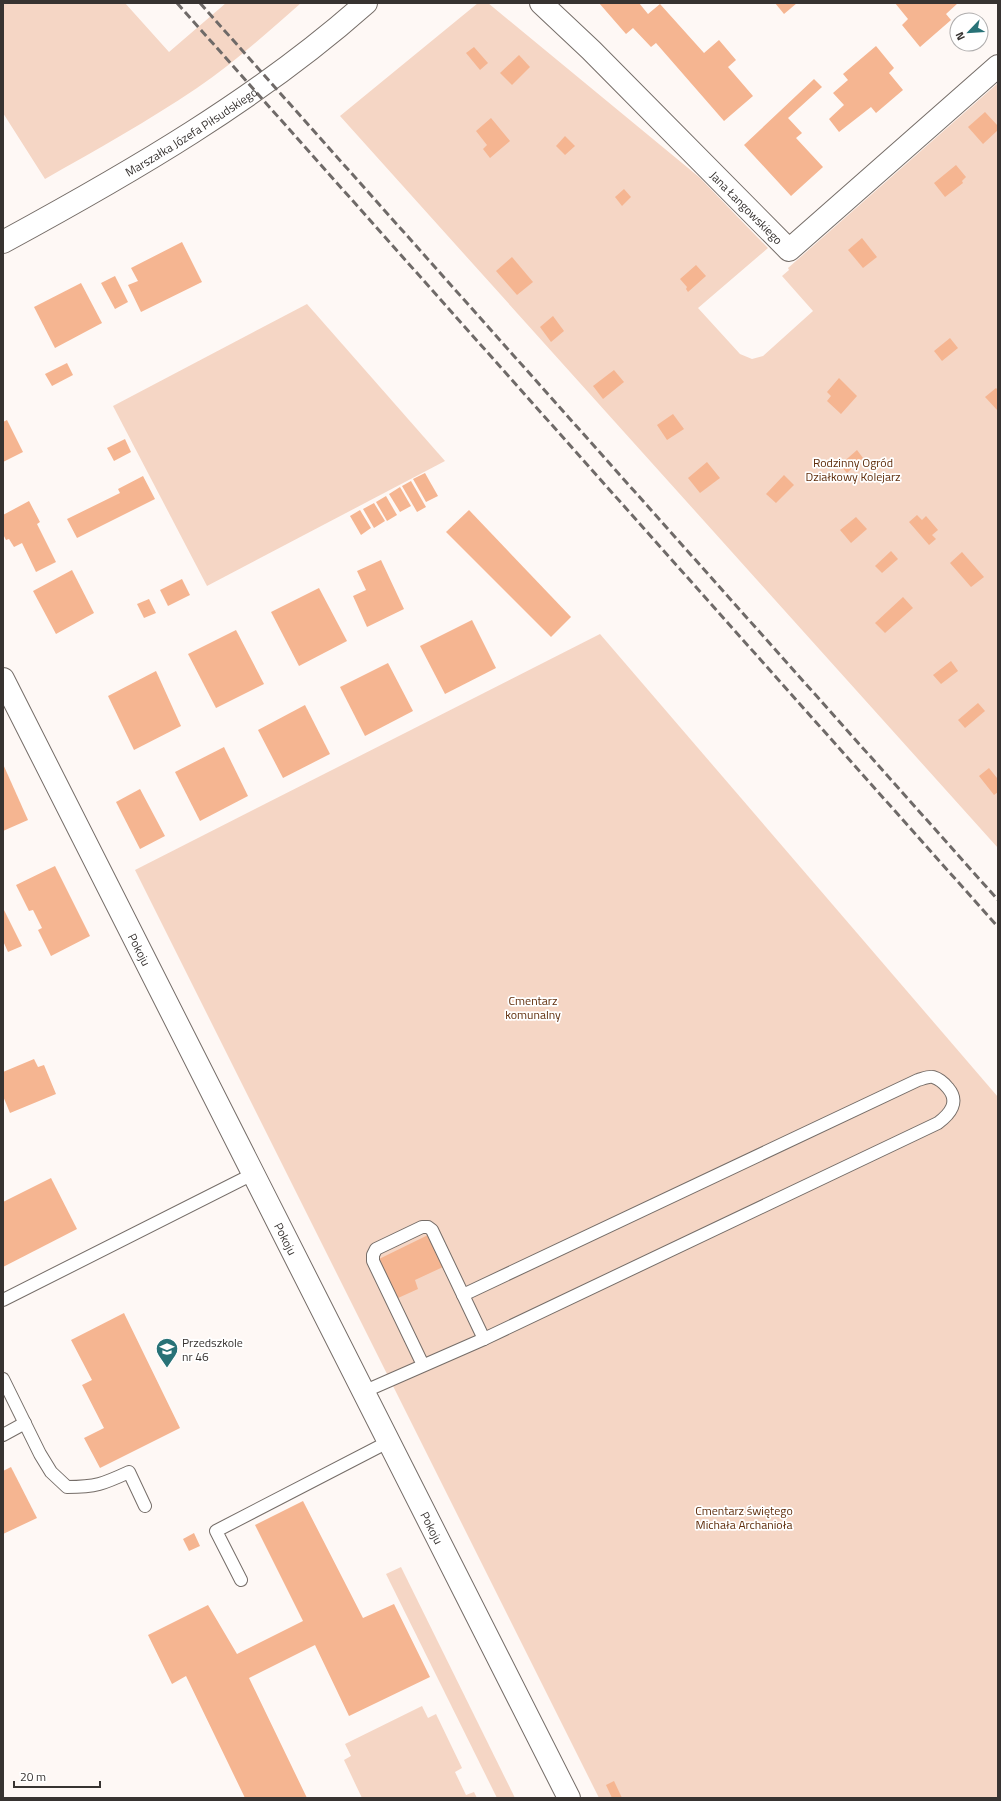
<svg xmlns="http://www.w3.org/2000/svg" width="1001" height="1801" font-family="'Titillium Web',sans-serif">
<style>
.green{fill:#f5d6c5}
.building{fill:#f5b591}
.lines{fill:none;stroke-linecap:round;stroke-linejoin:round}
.service-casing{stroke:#756d68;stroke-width:14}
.minor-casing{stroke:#756d68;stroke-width:24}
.tertiary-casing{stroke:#756d68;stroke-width:24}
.service{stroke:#fff;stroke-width:12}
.minor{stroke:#fff;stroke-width:22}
.tertiary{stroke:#fff;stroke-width:22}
.rail{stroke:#6f6a68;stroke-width:3;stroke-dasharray:8 4;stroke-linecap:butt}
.labels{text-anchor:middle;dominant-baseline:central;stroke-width:3.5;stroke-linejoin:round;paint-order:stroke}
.street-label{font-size:12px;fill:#373331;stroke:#fff}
.park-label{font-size:12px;fill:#5f2d0b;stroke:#fff}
.poi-label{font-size:12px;fill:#373331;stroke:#fff;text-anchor:start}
</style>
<rect width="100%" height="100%" fill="#fef8f5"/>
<!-- green -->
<g class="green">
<path d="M3 3H125L169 52 226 3H301C268 32 234 63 197 88 148 121 96 150 45 179L3 113Z"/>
<polygon points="478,3 488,3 699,177 768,248 698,308 740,354 752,359 763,356 813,311 782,276 789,270 788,268 998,83 998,848 340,116"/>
<polygon points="307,304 445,461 207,586 113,406"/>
<polygon points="600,634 998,1097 998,1798 599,1798 135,870"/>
<polygon points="401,1567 515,1798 497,1798 386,1574"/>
<polygon points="422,1706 428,1718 436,1714 462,1768 455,1772 466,1795 474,1792 477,1798 362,1798 344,1760 351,1756 345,1744"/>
</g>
<!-- building -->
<g class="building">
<polygon points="599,3 639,3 648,14 660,4 704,53 719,40 736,60 728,67 753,96 724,121 656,43 651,47 633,28 626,34"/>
<polygon points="775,3 797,3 784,14"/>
<polygon points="895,3 958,3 946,14 951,20 920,47 902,25 908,19"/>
<polygon points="876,46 894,68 889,73 903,90 876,113 871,107 839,132 829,119 844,105 833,93 848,80 843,74"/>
<polygon points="474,47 488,63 480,70 466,53"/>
<polygon points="519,55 530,67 512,85 500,73"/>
<polygon points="814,79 822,87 788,118 802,133 796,138 823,167 791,196 744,145"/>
<polygon points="985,112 998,126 998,130 983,144 968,127"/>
<polygon points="491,118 510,141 490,158 483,149 487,145 476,131"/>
<polygon points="565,136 575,146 565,155 556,146"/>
<polygon points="956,165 966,177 962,181 963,183 945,197 934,183"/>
<polygon points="624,189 631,197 622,206 615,197"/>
<polygon points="862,238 877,257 863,268 848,250"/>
<polygon points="182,242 202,282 141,312 128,285 138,281 131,268"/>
<polygon points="512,257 533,282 517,295 496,271"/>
<polygon points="696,265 706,276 688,292 686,289 687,287 680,279"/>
<polygon points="115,276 128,302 115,309 101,283"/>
<polygon points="81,283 102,323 55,348 34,307"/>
<polygon points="553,316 564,331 551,342 540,327"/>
<polygon points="950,338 958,348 942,361 934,351"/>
<polygon points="67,363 73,375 52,386 45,374"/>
<polygon points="614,370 624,382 603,399 593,386"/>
<polygon points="839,378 857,396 841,414 827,401 831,396 827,392"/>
<polygon points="996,388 998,390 998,411 985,397"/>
<polygon points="673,414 684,429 667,440 657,425"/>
<polygon points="7,420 23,452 3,462 3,422"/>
<polygon points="125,439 131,452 114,461 107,448"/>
<polygon points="857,450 863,458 847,473 840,465"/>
<polygon points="707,462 720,478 700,493 688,478"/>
<polygon points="425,473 438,496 426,502 413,479"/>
<polygon points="784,475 794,485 776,503 766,494"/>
<polygon points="143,476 155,499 77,538 67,519 120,493 118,489"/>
<polygon points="411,481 426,507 417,512 402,486"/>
<polygon points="400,487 411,506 400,512 389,494"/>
<polygon points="386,496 397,515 387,521 376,502"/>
<polygon points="29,501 40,522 37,524 56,562 36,572 22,543 14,547 9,539 6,540 3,534 3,515"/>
<polygon points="374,503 385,521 374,528 363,509"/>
<polygon points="360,510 371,528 361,535 350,516"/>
<polygon points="469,510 571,617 551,637 446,532"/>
<polygon points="917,515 922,520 926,516 938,530 932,535 936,539 929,545 909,522"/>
<polygon points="856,517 867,529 851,543 840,530"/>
<polygon points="891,551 898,559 882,573 875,566"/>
<polygon points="962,552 984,577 971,587 950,563"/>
<polygon points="381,560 404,609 367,627 353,596 366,590 357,571"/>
<polygon points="72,570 94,613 56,634 33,591"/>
<polygon points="182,579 190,595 168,606 160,590"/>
<polygon points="319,588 347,641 299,666 271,612"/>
<polygon points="903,597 913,608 885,633 875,623"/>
<polygon points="149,599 156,613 144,618 137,604"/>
<polygon points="472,620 496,668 445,694 420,646"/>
<polygon points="236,630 264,684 216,708 188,654"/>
<polygon points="951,661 958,671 941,684 933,675"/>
<polygon points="388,663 413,711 365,736 340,687"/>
<polygon points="156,671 181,726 134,750 108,696"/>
<polygon points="978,703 985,711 965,728 958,720"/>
<polygon points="305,705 330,754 283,778 258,730"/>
<polygon points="224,747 248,796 200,821 175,772"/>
<polygon points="3,764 28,820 3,831"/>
<polygon points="989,768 997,778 998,778 998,792 994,795 979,776"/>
<polygon points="140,789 165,836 140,849 116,802"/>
<polygon points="55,866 90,936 51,956 38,930 42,928 33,910 29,911 16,885"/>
<polygon points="3,908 22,946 8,952 3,941"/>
<polygon points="34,1059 38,1067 44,1065 56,1094 10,1113 3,1096 3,1072"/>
<polygon points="51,1178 77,1229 3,1267 3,1202"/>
<polygon points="428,1235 443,1267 415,1280 418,1289 398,1298 379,1259"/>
<polygon points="124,1313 180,1428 100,1468 84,1438 104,1428 82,1385 92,1380 71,1340"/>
<polygon points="11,1467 37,1518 3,1534 3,1471"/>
<polygon points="303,1501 363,1618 394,1604 430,1677 349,1716 315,1645 249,1678 307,1798 245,1798 186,1676 172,1684 148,1635 208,1605 237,1654 303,1621 255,1525"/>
<polygon points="194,1533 200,1546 189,1551 183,1539"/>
<polygon points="614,1781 622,1798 612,1798 606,1785"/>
</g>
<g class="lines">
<!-- service casing -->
<g class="service-casing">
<g id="service">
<polyline points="3,1300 253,1174"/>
<polyline points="423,1365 373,1261 373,1255 376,1249 422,1227 428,1227 432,1230 484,1339"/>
<path d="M3 1379 40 1454 51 1472 67 1487C96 1487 103 1484 129 1472L145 1506"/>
<path d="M363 1392 484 1339 938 1123C950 1114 960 1102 948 1088 944 1083 940 1079 933 1077 929 1076 922 1079 918 1080L463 1295"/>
<polyline points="3,1435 25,1423"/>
<polyline points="241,1580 216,1531 388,1442"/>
</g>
</g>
<!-- minor casing -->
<g class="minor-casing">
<g id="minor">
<path id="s1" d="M541 3 591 50 789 250 998 66"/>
<path id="s2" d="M3 679 569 1798"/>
</g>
</g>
<!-- tertiary casing -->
<g class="tertiary-casing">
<g id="tertiary">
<path id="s3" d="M3 242C130 173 258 99 366 3"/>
</g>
</g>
<!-- service -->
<use href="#service" class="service"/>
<!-- minor -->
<use href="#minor" class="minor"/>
<!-- tertiary -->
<use href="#tertiary" class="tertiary"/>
<!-- rail -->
<g class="rail">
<polyline points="177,3 998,927"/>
<polyline points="200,3 998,900"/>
</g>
</g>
<!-- icons -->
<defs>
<g id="school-pin" transform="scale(1.15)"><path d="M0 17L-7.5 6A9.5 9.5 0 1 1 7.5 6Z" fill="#287277" stroke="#fff"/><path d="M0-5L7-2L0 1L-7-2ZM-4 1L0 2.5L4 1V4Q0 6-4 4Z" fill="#fff"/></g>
</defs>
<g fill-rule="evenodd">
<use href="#school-pin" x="167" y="1349"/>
</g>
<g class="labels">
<!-- street labels -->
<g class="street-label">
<text stroke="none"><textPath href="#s3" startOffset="218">Marszałka Józefa Piłsudskiego</textPath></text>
<text stroke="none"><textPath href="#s1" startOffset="290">Jana Łangowskiego</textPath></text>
<text stroke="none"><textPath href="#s2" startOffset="303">Pokoju</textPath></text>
<text stroke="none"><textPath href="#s2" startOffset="627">Pokoju</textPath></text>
<text stroke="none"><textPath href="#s2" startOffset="951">Pokoju</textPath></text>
</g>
<!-- park labels -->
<g class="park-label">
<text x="853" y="462">Rodzinny Ogród<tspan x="853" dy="14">Działkowy Kolejarz</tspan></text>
<text x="533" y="1000">Cmentarz<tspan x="533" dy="14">komunalny</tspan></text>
<text x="744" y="1510">Cmentarz świętego<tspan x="744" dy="14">Michała Archanioła</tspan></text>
</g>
<!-- poi labels -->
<g class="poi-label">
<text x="182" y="1342">Przedszkole<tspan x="182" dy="14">nr 46</tspan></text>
</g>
</g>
<!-- border -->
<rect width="1001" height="1801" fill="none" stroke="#373331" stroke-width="8"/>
<!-- north arrow -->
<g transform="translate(969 32) rotate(245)"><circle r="19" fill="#ffffff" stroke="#afadad"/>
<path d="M0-3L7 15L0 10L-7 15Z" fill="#287277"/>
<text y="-6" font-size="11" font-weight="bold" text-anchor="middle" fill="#373331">N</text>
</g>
<!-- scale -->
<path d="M14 1781v6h86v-6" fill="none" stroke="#373331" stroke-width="2"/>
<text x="20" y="1781" font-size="12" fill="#373331" stroke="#ffffff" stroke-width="3" paint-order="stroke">20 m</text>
</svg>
